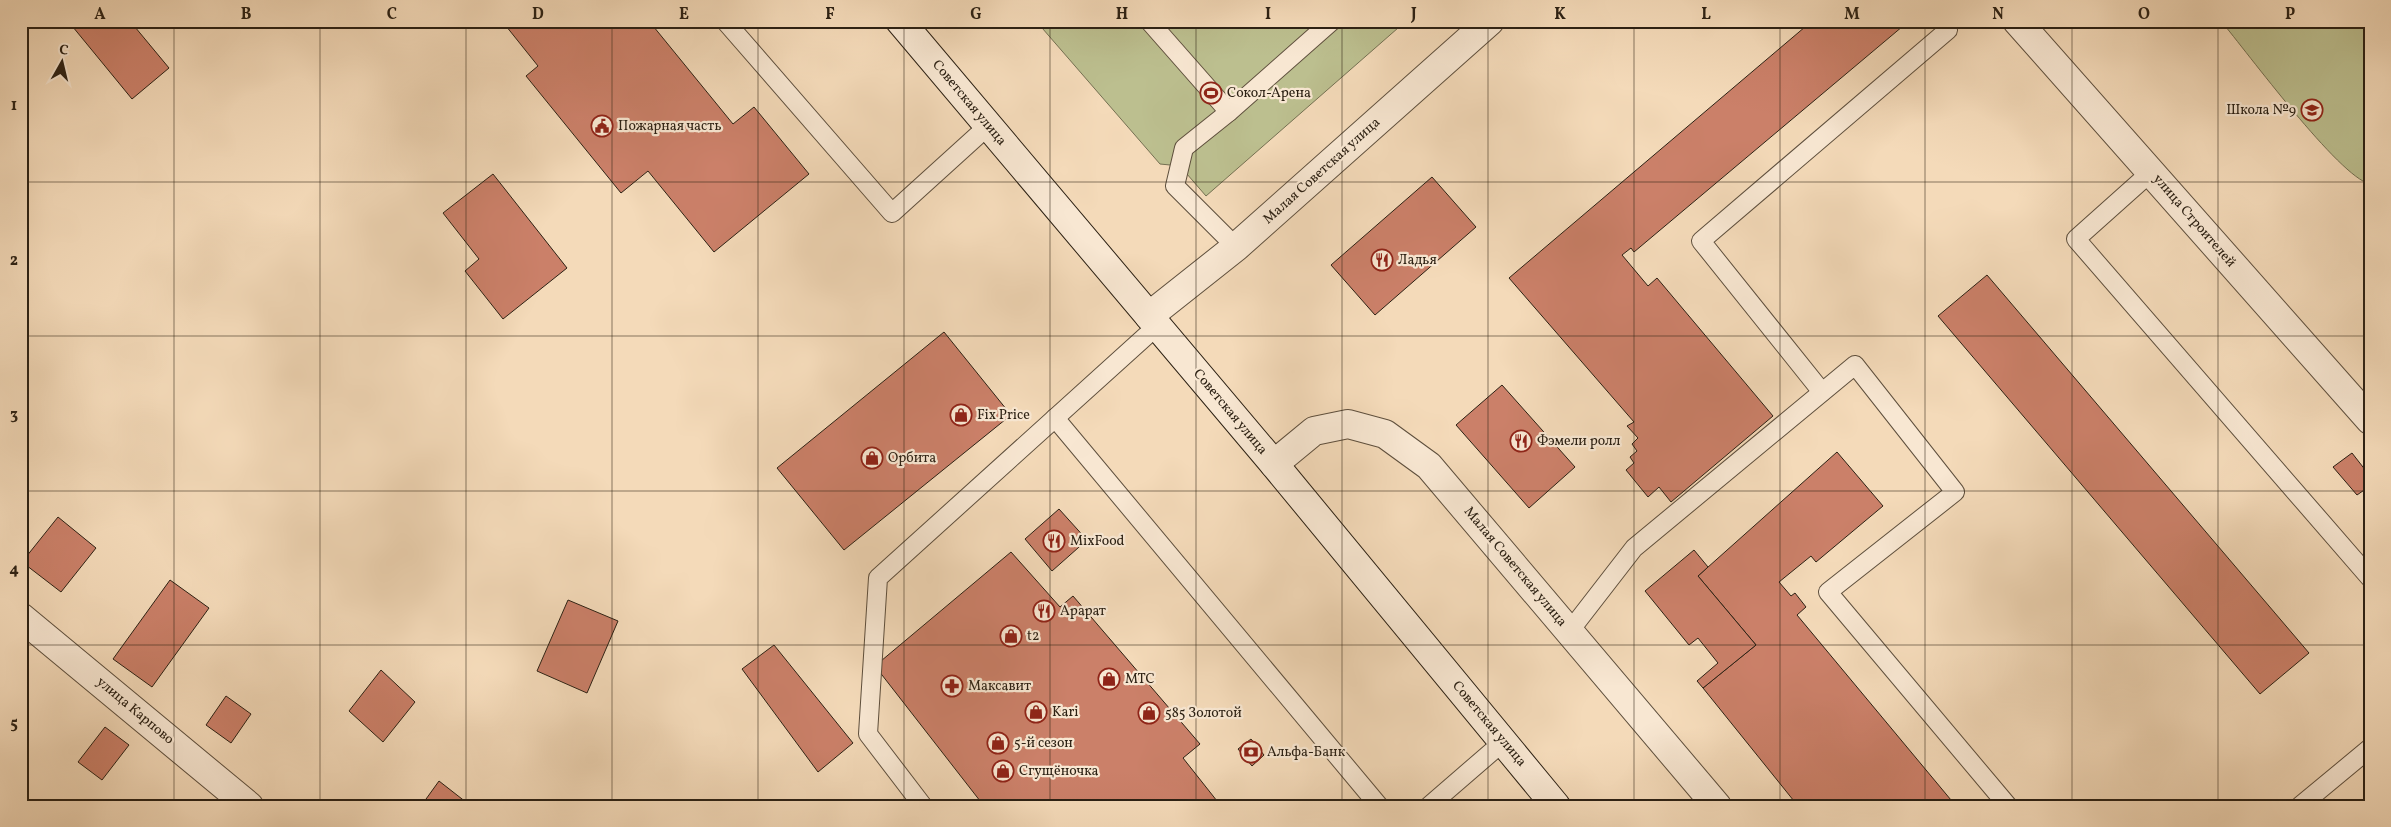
<svg xmlns="http://www.w3.org/2000/svg" width="2391" height="827" font-family="Vollkorn,serif">
<style>
.green{fill:#bcbf8f;stroke:#747052}
.building{fill:#cb8069;stroke:#2c2114}
.lines{fill:none;stroke-linecap:round;stroke-linejoin:round}
.lane-casing{stroke:#5e4f3d;stroke-width:20}
.street-casing{stroke:#5e4f3d;stroke-width:30}
.secondary-casing{stroke:#2c2114;stroke-width:30}
.lane{stroke:#f8e7d2;stroke-width:18}
.street{stroke:#f8e7d2;stroke-width:28}
.secondary{stroke:#f8e7d2;stroke-width:28}
.grid{fill:none;stroke:#2c2114;stroke-width:1;stroke-opacity:0.55}
.labels{text-anchor:middle;dominant-baseline:central;stroke-width:4.5;stroke-linejoin:round;paint-order:stroke}
.poi-label{font-size:14px;fill:#2c2114;stroke:#f8e7d2;text-anchor:start}
.street-label{font-size:14px;fill:#2c2114;stroke:#f8e7d2}
.neatline{fill:none;stroke:#2c2114;stroke-width:2}
.grid-label{font-size:16px;text-anchor:middle;font-weight:bold;fill:#2c2114}
</style>
<rect width="100%" height="100%" fill="#f4dab9"/>
<filter id="stains"><feTurbulence type="fractalNoise" baseFrequency=".004" numOctaves="4"/><feColorMatrix values="0 0 0 0 .2 0 0 0 0 .09 0 0 0 0 .02 0 0 0 .5 -.17"/></filter>
<radialGradient id="worn" r=".72"><stop offset=".6" stop-color="#630" stop-opacity="0"/><stop offset="1" stop-color="#630" stop-opacity=".3"/></radialGradient>
<!-- green -->
<g class="green">
<polygon points="1036,21 1406,21 1206,196 1180,166 1160,164"/>
<path d="M2221 21H2370V184C2339 177 2247 52 2221 21Z"/>
</g>
<!-- building -->
<g class="building">
<polygon points="68,21 130,21 169,68 132,99"/>
<polygon points="502,21 649,21 733,124 754,107 809,174 714,252 648,171 621,193 526,76 538,66"/>
<polygon points="1812,21 1909,21 1634,252 1631,248 1622,255 1648,286 1657,278 1773,416 1671,502 1659,487 1648,497 1626,470 1634,463 1630,457 1637,451 1632,444 1638,438 1627,426 1634,422 1509,278"/>
<polygon points="493,174 567,268 503,319 465,271 479,259 443,213"/>
<polygon points="1432,177 1476,227 1375,315 1331,265"/>
<polygon points="1987,275 2309,653 2260,694 1938,316"/>
<polygon points="944,332 1011,415 844,550 777,468"/>
<polygon points="1502,385 1575,467 1529,508 1456,425"/>
<polygon points="1837,452 1883,506 1816,562 1811,556 1779,582 1791,596 1795,593 1806,607 1797,615 1956,806 1798,806 1703,688 1756,645 1698,576"/>
<polygon points="2352,453 2370,476 2370,486 2357,495 2333,467"/>
<polygon points="1059,509 1087,540 1052,571 1025,539"/>
<polygon points="58,517 96,548 61,592 22,562"/>
<polygon points="1694,550 1708,567 1698,576 1756,645 1703,688 1697,681 1718,663 1698,638 1689,645 1645,591"/>
<polygon points="1011,552 1060,607 1073,596 1200,744 1183,758 1221,806 984,806 875,666"/>
<polygon points="170,580 209,608 152,687 113,659"/>
<polygon points="568,600 618,621 587,693 537,671"/>
<polygon points="774,645 853,743 818,772 742,669"/>
<polygon points="381,670 415,702 383,742 349,711"/>
<polygon points="226,696 251,714 231,743 206,725"/>
<polygon points="105,727 129,745 102,780 78,762"/>
<polygon points="1251,739 1264,755 1252,766 1238,749"/>
<polygon points="439,781 471,806 421,806"/>
</g>
<g class="lines">
<!-- lane casing -->
<g class="lane-casing">
<g id="lane">
<polyline points="725,21 892,213 988,126"/>
<polyline points="1149,21 1229,112 1332,21"/>
<polyline points="1229,112 1184,148 1175,186 1236,247"/>
<polyline points="2151,172 2076,239 2370,578"/>
<polyline points="1822,392 1701,241 1948,30"/>
<polyline points="1055,418 1379,806"/>
<polyline points="1569,632 1634,548 1855,365 1955,492 1828,592 2008,806"/>
<polyline points="923,806 868,734 878,578 1157,326"/>
<polyline points="1429,806 1503,742"/>
<polyline points="2300,806 2370,748"/>
</g>
</g>
<!-- street casing -->
<g class="street-casing">
<g id="street">
<polyline points="2017,21 2370,420"/>
<polyline points="1149,316 1236,247 1490,21"/>
<polyline points="1274,464 1314,431 1348,424 1385,434 1429,466 1717,806"/>
<polyline points="21,617 249,806"/>
</g>
</g>
<!-- secondary casing -->
<g class="secondary-casing">
<polyline id="secondary" points="900,21 1274,464 1556,806"/>
</g>
<!-- lane -->
<use href="#lane" class="lane"/>
<!-- street -->
<use href="#street" class="street"/>
<!-- secondary -->
<use href="#secondary" class="secondary"/>
</g>
<!-- grid -->
<path class="grid" d="M174 21V806M320 21V806M466 21V806M612 21V806M758 21V806M904 21V806M1050 21V806M1196 21V806M1342 21V806M1488 21V806M1634 21V806M1780 21V806M1925 21V806M2072 21V806M2218 21V806M21 182H2370M21 336H2370M21 491H2370M21 645H2370"/>
<!-- icons -->
<defs>
<g id="stadium-ring" transform="scale(1.125)"><circle r="9.5" fill="#f8e7d2" stroke="#8f2418" stroke-width="1.5"/><path d="M0-5a6.5 5 0 1 0 0 10a6.5 5 0 1 0 0-10ZM-3.5-1.8h7v3.6h-7Z" fill="#8f2418"/></g>
<g id="school-ring" transform="scale(1.125)"><circle r="9.5" fill="#f8e7d2" stroke="#8f2418" stroke-width="1.5"/><path d="M0-5L7-2L0 1L-7-2ZM-4 1L0 2.5L4 1V4Q0 6-4 4Z" fill="#8f2418"/></g>
<g id="civic-ring" transform="scale(1.125)"><circle r="9.5" fill="#f8e7d2" stroke="#8f2418" stroke-width="1.5"/><path d="M-.6-6.5H3V-4.5H.6V-3L4-1V1h2V6H-6V1h2V-1L-.6-3ZM-1.2 2.5V6h2.4V2.5Z" fill="#8f2418"/></g>
<g id="restaurant-ring" transform="scale(1.125)"><circle r="9.5" fill="#f8e7d2" stroke="#8f2418" stroke-width="1.5"/><path d="M-5-6h1v4h1v-4h1v4h1v-4h1v5L-1.5 .5V6h-2V.5L-5-1ZM5-6V6H3V1.5H1.5Q1.5-4 5-6Z" fill="#8f2418"/></g>
<g id="shop-ring" transform="scale(1.125)"><circle r="9.5" fill="#f8e7d2" stroke="#8f2418" stroke-width="1.5"/><path d="M-5-2.5h2.3a2.7 3.5 0 0 1 5.4 0H5L5.5 6h-11ZM-1.5-2.5h3a1.5 2.3 0 0 0-3 0Z" fill="#8f2418"/></g>
<g id="pharmacy-ring" transform="scale(1.125)"><circle r="9.5" fill="#f8e7d2" stroke="#8f2418" stroke-width="1.5"/><path d="M-2-6h4v4h4v4h-4v4h-4v-4h-4v-4h4Z" fill="#8f2418"/></g>
<g id="bank-ring" transform="scale(1.125)"><circle r="9.5" fill="#f8e7d2" stroke="#8f2418" stroke-width="1.5"/><path d="M-6-4H6V4H-6ZM0-2.3a2.3 2.3 0 1 0 0 4.6a2.3 2.3 0 1 0 0-4.6Z" fill="#8f2418"/></g>
</defs>
<g fill-rule="evenodd">
<use href="#stadium-ring" x="1211" y="93"/>
<use href="#school-ring" x="2312" y="110"/>
<use href="#civic-ring" x="602" y="126"/>
<use href="#restaurant-ring" x="1382" y="260"/>
<use href="#shop-ring" x="961" y="415"/>
<use href="#restaurant-ring" x="1521" y="441"/>
<use href="#shop-ring" x="872" y="458"/>
<use href="#restaurant-ring" x="1054" y="541"/>
<use href="#restaurant-ring" x="1044" y="611"/>
<use href="#shop-ring" x="1011" y="636"/>
<use href="#shop-ring" x="1109" y="679"/>
<use href="#pharmacy-ring" x="952" y="686"/>
<use href="#shop-ring" x="1036" y="712"/>
<use href="#shop-ring" x="1149" y="713"/>
<use href="#shop-ring" x="998" y="743"/>
<use href="#bank-ring" x="1251" y="752"/>
<use href="#shop-ring" x="1003" y="771"/>
</g>
<g class="labels">
<!-- poi labels -->
<g class="poi-label">
<text x="1227" y="93">Сокол-Арена</text>
<text x="2296" y="110" text-anchor="end">Школа №9</text>
<text x="618" y="126">Пожарная часть</text>
<text x="1398" y="260">Ладья</text>
<text x="977" y="415">Fix Price</text>
<text x="1537" y="441">Фэмели ролл</text>
<text x="888" y="458">Орбита</text>
<text x="1070" y="541">MixFood</text>
<text x="1060" y="611">Арарат</text>
<text x="1027" y="636">t2</text>
<text x="1125" y="679">МТС</text>
<text x="968" y="686">Максавит</text>
<text x="1052" y="712">Kari</text>
<text x="1165" y="713">585 Золотой</text>
<text x="1014" y="743">5-й сезон</text>
<text x="1267" y="752">Альфа-Банк</text>
<text x="1019" y="771">Сгущёночка</text>
</g>
<!-- street labels -->
<g class="street-label">
<text transform="translate(969 103) rotate(50)">Советская улица</text>
<text transform="translate(1322 171) rotate(-42)">Малая Советская улица</text>
<text transform="translate(2194 221) rotate(49)">улица Строителей</text>
<text transform="translate(1230 412) rotate(50)">Советская улица</text>
<text transform="translate(1515 567) rotate(50)">Малая Советская улица</text>
<text transform="translate(135 711) rotate(40)">улица Карпово</text>
<text transform="translate(1489 724) rotate(50)">Советская улица</text>
</g>
</g>
<!-- margin -->
<rect width="2391" height="827" fill="none" stroke="#f4dab9" stroke-width="55"/>
<!-- north arrow -->
<g transform="translate(62 62) rotate(8)" stroke="#f8e7d2" stroke-width="4" paint-order="stroke">
<path d="M0-4L9 19L0 12L-9 19Z" fill="#2c2114"/>
<text y="-8" font-size="14" font-weight="bold" text-anchor="middle" fill="#2c2114">С</text>
</g>
<rect x="28" y="28" width="2336" height="772" class="neatline"/>
<g class="grid-label">
<text x="100" y="19">A</text>
<text x="246" y="19">B</text>
<text x="392" y="19">C</text>
<text x="538" y="19">D</text>
<text x="684" y="19">E</text>
<text x="830" y="19">F</text>
<text x="976" y="19">G</text>
<text x="1122" y="19">H</text>
<text x="1268" y="19">I</text>
<text x="1414" y="19">J</text>
<text x="1560" y="19">K</text>
<text x="1706" y="19">L</text>
<text x="1852" y="19">M</text>
<text x="1998" y="19">N</text>
<text x="2144" y="19">O</text>
<text x="2290" y="19">P</text>
<text x="14" y="110">1</text>
<text x="14" y="265">2</text>
<text x="14" y="419">3</text>
<text x="14" y="574">4</text>
<text x="14" y="728">5</text>
</g>
<rect width="100%" height="100%" filter="url(#stains)"/>
<rect width="100%" height="100%" fill="url(#worn)"/>
</svg>
